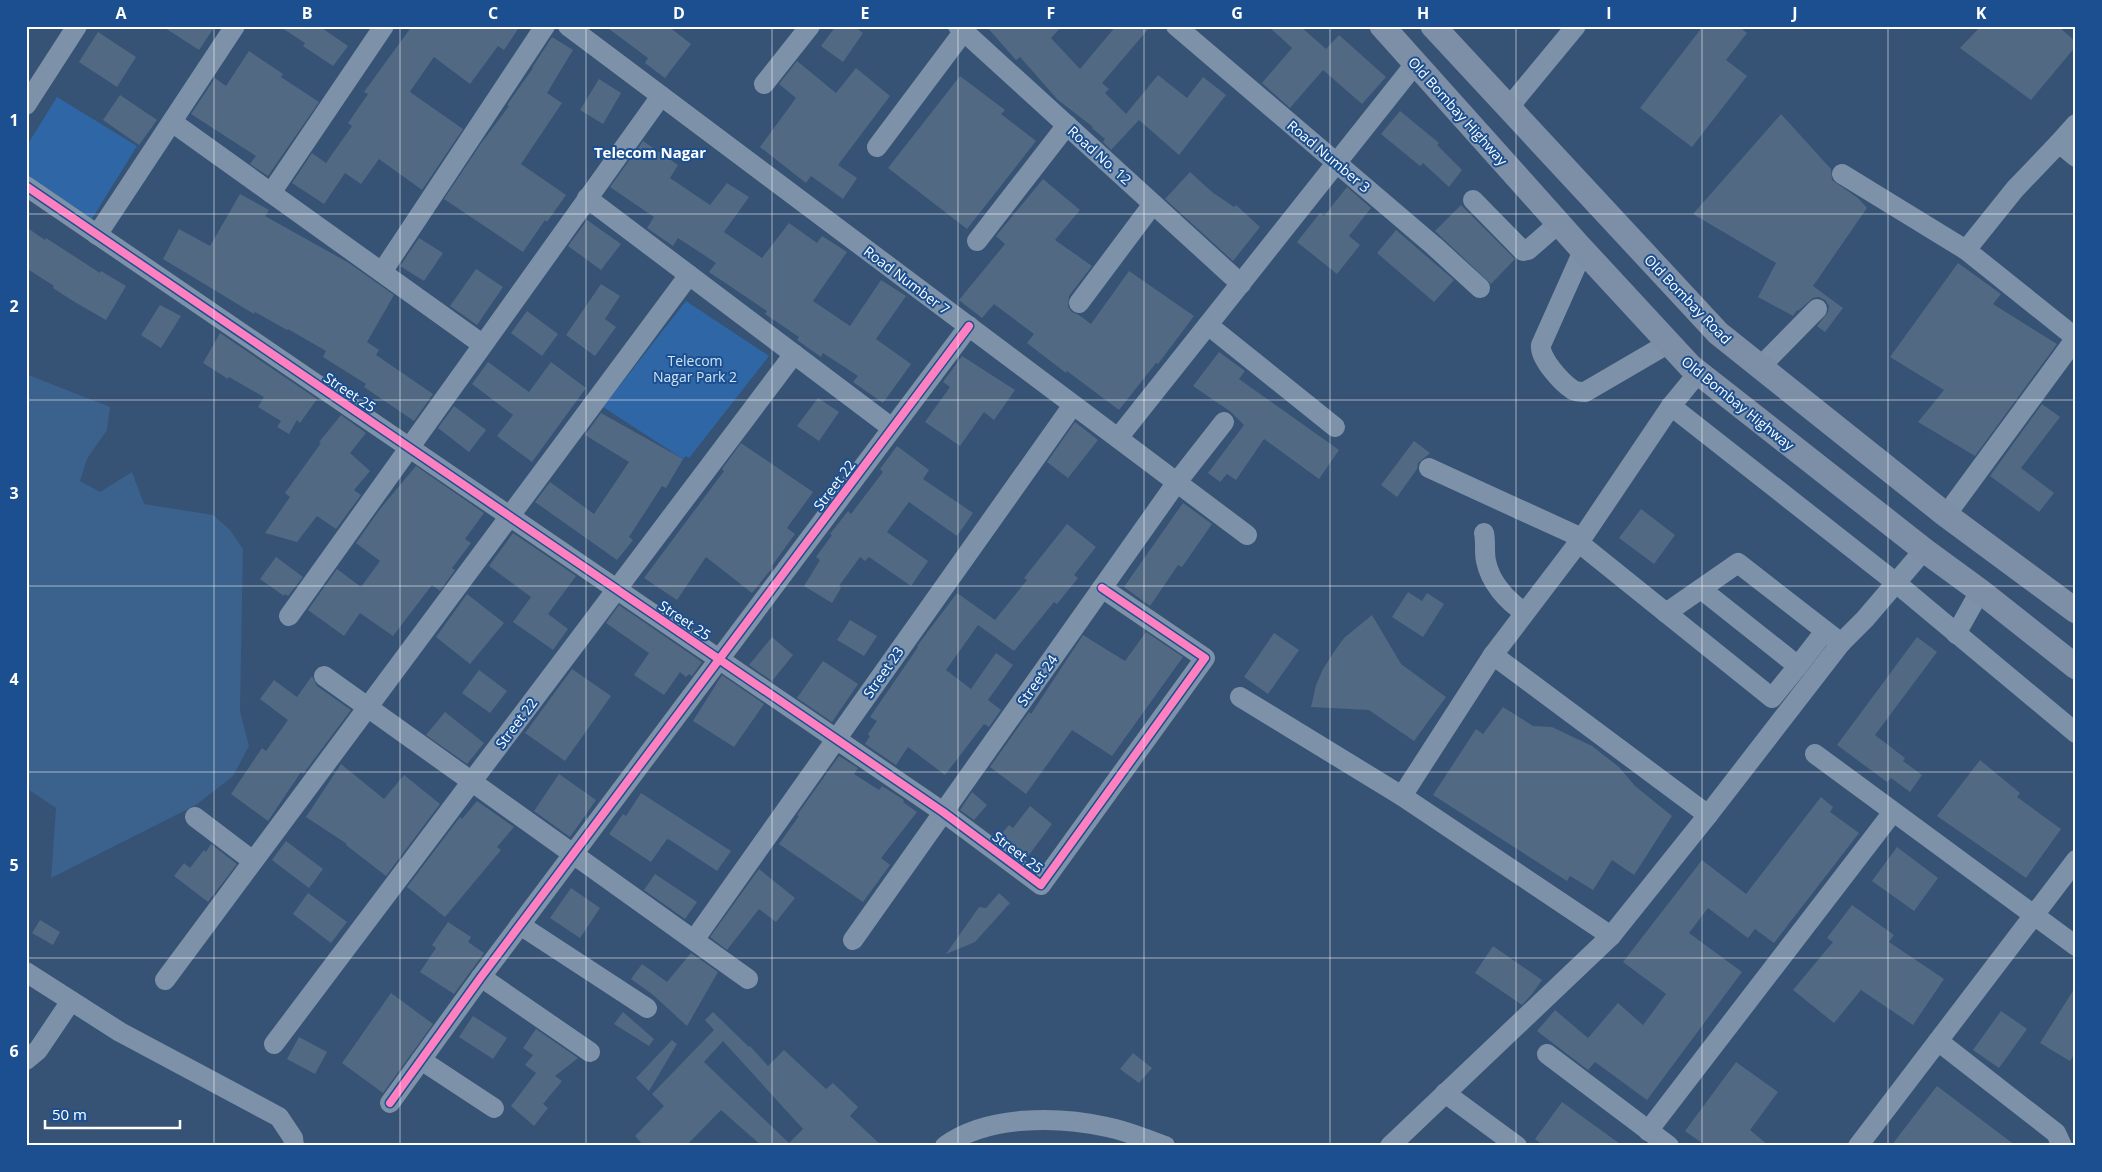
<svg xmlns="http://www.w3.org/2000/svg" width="2102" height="1172" font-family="'Open Sans',sans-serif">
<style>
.green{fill:#2f66a5}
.water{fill:#3b618d}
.building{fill:#526984;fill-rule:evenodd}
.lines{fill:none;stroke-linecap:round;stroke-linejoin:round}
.minor{stroke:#7d92a8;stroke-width:20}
.major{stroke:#7d8ea7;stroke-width:25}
.cycleway-casing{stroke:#1b4f8f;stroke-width:11}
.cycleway{stroke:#ff80c0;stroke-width:8}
.grid{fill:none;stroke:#fff;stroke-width:1;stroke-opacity:0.55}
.labels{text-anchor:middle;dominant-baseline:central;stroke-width:4;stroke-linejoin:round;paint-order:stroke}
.street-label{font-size:14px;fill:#fff;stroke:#1b4f8f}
.park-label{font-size:14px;fill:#cfe3fa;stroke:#1b4f8f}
.neighbourhood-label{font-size:15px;font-weight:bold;fill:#fff;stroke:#1b4f8f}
.neatline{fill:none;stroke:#fff;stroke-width:2}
.grid-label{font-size:16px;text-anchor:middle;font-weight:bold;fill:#fff}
</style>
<rect width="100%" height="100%" fill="#365274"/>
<!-- green -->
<g class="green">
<polygon points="57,97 137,146 90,222 26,180 26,147"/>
<polygon points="686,301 769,356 689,458 686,456 683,459 603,407"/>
</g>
<!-- water -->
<polygon class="water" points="26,374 110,407 107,430 87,459 80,481 100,492 132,472 144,504 213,515 230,530 243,549 240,711 249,746 233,776 196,805 51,878 56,808 26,788"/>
<!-- building -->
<g class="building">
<polygon points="162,26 215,26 199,50"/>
<polygon points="279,26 319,26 348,46 333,66 303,46 305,43"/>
<polygon points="412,26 520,26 504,50 498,46 470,84 434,57 411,90 410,92 463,129 422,190 379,159 361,184 345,173 324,204 292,183 312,153 326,163 352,126 348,123 368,94 364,92"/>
<polygon points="605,26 668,26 691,44 665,78 645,63 648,58"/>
<polygon points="836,26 854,26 863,33 843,62 821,46"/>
<polygon points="986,26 1062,26 1051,38 1080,69 1116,26 1151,26 1102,83 1109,89 1105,93 1126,114 1158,75 1187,98 1203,77 1226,95 1179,155 1139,120 1111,150 1103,142 1105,139 1092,128 1093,127 1058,100 1020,57 1016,60"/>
<polygon points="1268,26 1300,26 1326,49 1339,35 1386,77 1362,104 1323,70 1290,108 1262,83 1292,48"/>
<polygon points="1703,26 1738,26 1747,33 1726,60 1747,76 1692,147 1640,108"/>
<polygon points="1981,26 2058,26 2076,42 2076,46 2031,100 1960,48"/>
<polygon points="98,32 136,57 117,87 79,62"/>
<polygon points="552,37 573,50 547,93 562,103 521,164 566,195 547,222 545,220 523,252 444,199 482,142 509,106 507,105 533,68 532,68"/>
<polygon points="249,51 283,74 281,77 319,102 268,176 250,164 256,156 191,114 215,78 226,86"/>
<polygon points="797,61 836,93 856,68 890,96 838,165 857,178 843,199 811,176 806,183 760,147 796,98 779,84"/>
<polygon points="960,76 1005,110 1001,114 1036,141 967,229 888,168"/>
<polygon points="599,79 621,93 603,124 580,110"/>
<polygon points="120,95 157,120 139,145 103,120"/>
<polygon points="1400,111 1439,143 1437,145 1462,170 1449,187 1423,163 1420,166 1381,134"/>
<polygon points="1781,114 1831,169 1832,180 1858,198 1867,208 1813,286 1843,308 1825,332 1817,326 1828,312 1829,306 1825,300 1819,297 1813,298 1798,311 1797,310 1793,316 1758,297 1776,263 1693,214"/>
<polygon points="643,141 678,165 670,178 710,205 727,183 749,197 724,232 762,258 789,223 817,243 822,236 847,252 813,301 850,326 881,280 906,296 876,339 911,364 883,403 853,382 858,376 823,353 821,357 797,340 799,337 765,314 767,311 709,272 716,263 678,238 673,246 647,228 654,217 610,187"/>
<polygon points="1190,172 1212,192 1234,207 1236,205 1260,227 1233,261 1165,199"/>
<polygon points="1043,179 1080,210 1055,240 1092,266 1069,296 1068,307 1072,312 1079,315 1091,324 1129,271 1194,316 1158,364 1156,363 1119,410 1067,371 1066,373 1027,343 1034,334 994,304 982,318 959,300 1005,244 996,236"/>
<polygon points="1347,187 1371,208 1349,236 1360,245 1337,274 1297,242 1320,213 1324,216"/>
<polygon points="240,194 269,210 265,216 349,263 394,295 367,342 379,350 376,355 433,394 414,421 364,387 366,384 323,357 326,351 288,329 287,330 255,312 254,314 163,259 179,229 210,246"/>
<polygon points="1461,205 1515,259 1491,284 1435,231"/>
<polygon points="587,220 621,244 601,270 568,246"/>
<polygon points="26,227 45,240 46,238 100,273 101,271 126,286 106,320 73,301 53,288 54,286 26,268"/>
<polygon points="1396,230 1454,280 1434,302 1377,253"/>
<polygon points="419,238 443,253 424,281 400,266"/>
<polygon points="1958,263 2001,294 1993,304 2057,344 1975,456 1918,422 1944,390 1890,357"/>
<polygon points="476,269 503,287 477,325 450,306"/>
<polygon points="601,284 620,296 605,319 616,327 595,356 566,335"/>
<polygon points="160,305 181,316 161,348 141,335"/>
<polygon points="527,311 558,334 542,356 511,333"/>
<polygon points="220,333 317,399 300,423 297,420 289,434 277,427 281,421 258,407 264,397 229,377 228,379 203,363"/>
<polygon points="1219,352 1245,371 1239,379 1339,450 1319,479 1264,439 1236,480 1227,474 1220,482 1208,473 1244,425 1231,412 1193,386"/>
<polygon points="962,356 1015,390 994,420 984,412 960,446 925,422 950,387 943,382"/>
<polygon points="488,362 529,392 551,362 586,388 532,462 497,436 513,415 472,384"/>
<polygon points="818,398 839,412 819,441 797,426"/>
<polygon points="2042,404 2060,417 2021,468 2054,493 2039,512 1990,476"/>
<polygon points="454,406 486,430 469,452 438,428"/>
<polygon points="601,413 683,459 666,488 662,486 629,537 633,540 617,560 535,502 550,482 594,514 629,462 585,435"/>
<polygon points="341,415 366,433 350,453 370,471 354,490 361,495 336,529 317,516 297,542 265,533 290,497 285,493 321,443 319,442"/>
<polygon points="1075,422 1098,440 1068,478 1047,462"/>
<polygon points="1414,441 1430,453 1418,463 1417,469 1397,497 1381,485"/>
<polygon points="741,443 813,492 787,528 795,534 771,567 772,568 752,593 706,557 677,600 644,578 724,471 722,469"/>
<polygon points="897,446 929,470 923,479 973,513 957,536 909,502 887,532 928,561 911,586 869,557 865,561 860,557 839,586 841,588 832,603 804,586 820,560 816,557 832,535 830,534 848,511 851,514 883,472 880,469"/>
<polygon points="416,466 484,513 465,539 471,543 452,568 455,570 440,591 432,585 393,636 360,613 344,636 308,610 337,569 361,587 380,561 356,543 380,509"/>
<polygon points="1183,503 1212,524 1182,567 1178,565 1150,606 1124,587"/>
<polygon points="1641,509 1675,535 1654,564 1619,538"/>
<polygon points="1067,524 1096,547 1074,575 1078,578 1057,604 1054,602 1014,651 978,625 946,670 971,689 996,653 1013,665 988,700 1001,710 989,727 984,724 945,775 908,747 896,765 865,744 870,736 868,734 877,721 870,717 918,647 917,646 957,593 995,620 1027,580 1024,578"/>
<polygon points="513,533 576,576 548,614 568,629 553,650 513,622 531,597 489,566"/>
<polygon points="276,557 303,577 288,596 285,594 284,596 260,579"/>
<polygon points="1408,592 1422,601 1427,593 1444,604 1423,637 1392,617"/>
<polygon points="467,594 504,623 470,664 436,637"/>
<polygon points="619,605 702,662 692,676 689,674 686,677 680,672 664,695 634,675 649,653 606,623"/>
<polygon points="1372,615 1401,664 1446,697 1414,741 1369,710 1311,707 1316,685 1323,669 1334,652 1344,638"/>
<polygon points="850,620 877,636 864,656 837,640"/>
<polygon points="1146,632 1183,657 1112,756 1072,730 1026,794 990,767 1029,712 1031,714 1083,635 1125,661"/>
<polygon points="1274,633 1299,650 1268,694 1244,677"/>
<polygon points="772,637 793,655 772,681 749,665"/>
<polygon points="1917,637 1937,652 1875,735 1905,758 1903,761 1922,775 1910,792 1891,778 1887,782 1837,745"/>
<polygon points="823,661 858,684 832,722 797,698"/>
<polygon points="572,669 611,696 565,761 525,733"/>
<polygon points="479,670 507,691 490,713 462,693"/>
<polygon points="722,675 764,704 734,747 693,721"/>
<polygon points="312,676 317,686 351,710 303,774 301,772 268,821 231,794 262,748 266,751 288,720 260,699 274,680 297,697"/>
<polygon points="1503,707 1533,726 1552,727 1592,746 1619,767 1635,786 1672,816 1634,875 1612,860 1593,890 1570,876 1567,881 1433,795 1476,729 1483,734"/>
<polygon points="445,712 484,743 467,764 426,735"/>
<polygon points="839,756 858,768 854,774 879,790 882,786 904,800 903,802 917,812 881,858 890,865 863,902 779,844 799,816 797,815"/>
<polygon points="1980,760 2020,793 2017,797 2061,829 2026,878 1937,816"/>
<polygon points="341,764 384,799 404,775 440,804 386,876 346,845 347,844 306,817"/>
<polygon points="559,774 596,800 570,837 534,811"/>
<polygon points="972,792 987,805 974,820 960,810"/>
<polygon points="641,793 731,851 717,871 670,840 667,839 651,862 609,834 623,814 626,816"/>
<polygon points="1821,797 1833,807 1830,812 1859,833 1774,943 1755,929 1748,938 1708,908 1689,933 1742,972 1647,1100 1595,1062 1588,1070 1537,1031 1555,1010 1588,1038 1618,1003 1643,1025 1666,994 1623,962 1702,860 1746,894"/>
<polygon points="477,801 514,827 497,847 501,850 445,917 407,887 460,817 462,819"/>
<polygon points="1030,806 1052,824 1026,859 998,838 1009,825 1013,828"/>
<polygon points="286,841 323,869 309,888 272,860"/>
<polygon points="211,844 237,864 208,902 174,876 184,863 190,868 204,850 206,852"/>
<polygon points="1897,847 1938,878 1914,911 1872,881"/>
<polygon points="759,869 795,898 776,922 759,909 727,950 710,937"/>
<polygon points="655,874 697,902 685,919 644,890"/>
<polygon points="571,888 600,908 580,938 550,918"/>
<polygon points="308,893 347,922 331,943 293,914"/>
<polygon points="999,893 1010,903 975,942 946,954 979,907 986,908"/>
<polygon points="1852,905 1894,935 1889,942 1944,979 1913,1025 1861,990 1834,1023 1793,990 1833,942 1827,938"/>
<polygon points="40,920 60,932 53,945 32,933"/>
<polygon points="448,922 471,937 468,942 484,953 454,994 420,972 436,948 432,945"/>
<polygon points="1493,946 1542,980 1532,994 1522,1005 1475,973"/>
<polygon points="691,953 718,972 687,1026 652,994 631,979 642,964 667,982"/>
<polygon points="2076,986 2076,1052 2070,1061 2040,1043"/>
<polygon points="391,993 433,1024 383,1093 342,1063"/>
<polygon points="2001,1011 2027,1029 1999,1068 1973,1050"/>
<polygon points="623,1012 654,1039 649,1046 614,1024"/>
<path d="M713 1012 749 1047 750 1046 768 1066 784 1050 826 1089 833 1083 858 1107 850 1116 882 1146H762L721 1110 686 1146H644L635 1136 664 1106 652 1094 714 1030 705 1020ZM723 1041 803 1129 789 1143 704 1062Z"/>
<polygon points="473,1016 507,1038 493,1059 459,1037"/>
<polygon points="536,1029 578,1058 555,1076 562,1081 543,1104 548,1108 534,1126 511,1106 536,1073 525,1065 533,1055 523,1048"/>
<polygon points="299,1037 327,1052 315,1074 287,1059"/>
<polygon points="672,1040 677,1044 649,1091 636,1078"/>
<polygon points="1133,1053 1152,1068 1139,1083 1120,1069"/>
<polygon points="1736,1062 1778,1092 1750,1130 1769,1146 1706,1146 1685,1131"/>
<polygon points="1937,1086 2016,1146 1891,1146"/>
<polygon points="1562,1102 1623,1146 1544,1146 1535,1139"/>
</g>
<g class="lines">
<!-- minor -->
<g class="minor">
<polyline points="568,26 1247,535"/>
<polyline points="958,26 1241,284"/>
<polyline points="1176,26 1434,246 1480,288"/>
<polyline points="764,84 810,26"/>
<polyline points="26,105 77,26"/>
<polyline points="1509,107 1576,26"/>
<polyline points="172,122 482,344"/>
<polyline points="2076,124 2059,143 2076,157"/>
<polyline points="877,147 964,31"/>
<polyline points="1842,174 1966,250 2076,338 1946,515"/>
<polyline points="26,186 943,812 1041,885 1205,658 1102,588"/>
<polyline points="271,193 384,26"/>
<polyline points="587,198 892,428"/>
<polyline points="1473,200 1523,251 1528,250 1559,223"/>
<polyline points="97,235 235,26"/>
<polyline points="977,241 1067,125"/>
<polyline points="1966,250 2015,189 2059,143"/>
<path d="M1583 251 1541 345C1539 358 1562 383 1573 390 1577 392 1581 392 1585 392L1669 343"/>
<polyline points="382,272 545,26"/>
<polyline points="1079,303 1153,204"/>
<polyline points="1208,325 1335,427"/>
<polyline points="1760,367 1817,309"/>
<polyline points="1671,406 1895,582 2076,733"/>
<polyline points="1118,438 1415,64"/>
<polyline points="1429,468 1582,538"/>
<path d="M1484 533C1486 542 1484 552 1486 561 1490 582 1507 601 1524 612"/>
<polyline points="1578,542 1772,698 1798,666"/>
<polyline points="1701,589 1798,666 1825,631"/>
<polyline points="1666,613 1738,563 1841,643"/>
<polyline points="289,616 661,96"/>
<polyline points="1956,634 1980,591"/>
<polyline points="1493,655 1708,815"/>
<polyline points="324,676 748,979"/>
<polyline points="1240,697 1402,796"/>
<polyline points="1815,754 2076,946"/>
<polyline points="195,817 253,861"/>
<polyline points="520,925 647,1008"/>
<polyline points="1611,936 1402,796 1493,655 1582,538 1671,406 1698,373"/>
<polyline points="694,940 1073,405"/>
<polyline points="853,940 1177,482 1224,422"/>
<polyline points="26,972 120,1032 279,1117 293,1138 294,1146"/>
<polyline points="481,977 590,1052"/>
<polyline points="165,980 689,275"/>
<polyline points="1938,1041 2056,1133 2062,1146"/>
<polyline points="274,1044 794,354"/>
<polyline points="1547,1054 1669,1146"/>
<polyline points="26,1060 38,1050 71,1001"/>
<polyline points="421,1060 494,1108"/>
<polyline points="1445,1093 1517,1146"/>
<polyline points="390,1103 481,977 969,326"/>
<polyline points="1648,1131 1893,812"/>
<path d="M945 1146C987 1115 1058 1116 1107 1127 1127 1131 1146 1139 1165 1146"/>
<polyline points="1390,1146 1611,936 1708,815 1841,643 1865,619 1924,550"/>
<polyline points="1858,1146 2076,860"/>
</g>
<!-- major -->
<g class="major">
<polyline points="1382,26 1579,246 1690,366 1924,550 1980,591 2076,667"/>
<polyline points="1433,26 1718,333 1946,515 2076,611"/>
</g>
<!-- cycleway casing -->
<g class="cycleway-casing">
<g id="cycleway">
<polyline points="26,186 943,812 1041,885 1205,658 1102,588"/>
<polyline points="390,1103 481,977 969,326"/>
</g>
</g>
<!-- cycleway -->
<use href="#cycleway" class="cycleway"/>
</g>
<!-- grid -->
<path class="grid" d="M214 26V1146M400 26V1146M586 26V1146M772 26V1146M958 26V1146M1144 26V1146M1330 26V1146M1516 26V1146M1702 26V1146M1888 26V1146M26 214H2076M26 400H2076M26 586H2076M26 772H2076M26 958H2076"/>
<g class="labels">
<!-- street labels -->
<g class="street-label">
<text transform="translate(1458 111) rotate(48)">Old Bombay Highway</text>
<text transform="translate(1100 155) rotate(42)">Road No. 12</text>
<text transform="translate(1329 156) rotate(40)">Road Number 3</text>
<text transform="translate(907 280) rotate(37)">Road Number 7</text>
<text transform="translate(1688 299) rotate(46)">Old Bombay Road</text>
<text transform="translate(350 392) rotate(34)">Street 25</text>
<text transform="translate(1738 403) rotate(39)">Old Bombay Highway</text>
<text transform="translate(834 485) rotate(-53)">Street 22</text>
<text transform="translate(685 620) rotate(34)">Street 25</text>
<text transform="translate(883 672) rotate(-55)">Street 23</text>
<text transform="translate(1037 680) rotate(-55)">Street 24</text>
<text transform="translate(516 723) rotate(-53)">Street 22</text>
<text transform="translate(1018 852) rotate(37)">Street 25</text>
</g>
<!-- park labels -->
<g class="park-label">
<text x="695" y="360">Telecom<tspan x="695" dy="16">Nagar Park 2</tspan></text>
</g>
<!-- neighbourhood labels -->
<g class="neighbourhood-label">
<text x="650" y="152">Telecom Nagar</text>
</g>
</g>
<!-- border -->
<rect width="2102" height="1172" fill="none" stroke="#1b4f8f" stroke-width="55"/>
<!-- scale -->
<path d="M45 1120v8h135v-8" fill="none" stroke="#ffffff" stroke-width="2.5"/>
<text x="52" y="1120" font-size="15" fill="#ffffff" stroke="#1b4f8f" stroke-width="4" paint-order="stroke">50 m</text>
<rect x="28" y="28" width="2046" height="1116" class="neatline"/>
<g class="grid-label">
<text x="121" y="19">A</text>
<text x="307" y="19">B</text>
<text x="493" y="19">C</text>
<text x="679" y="19">D</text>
<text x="865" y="19">E</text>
<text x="1051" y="19">F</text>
<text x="1237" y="19">G</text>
<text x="1423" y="19">H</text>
<text x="1609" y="19">I</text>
<text x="1795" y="19">J</text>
<text x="1981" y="19">K</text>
<text x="14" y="126">1</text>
<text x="14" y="312">2</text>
<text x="14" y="499">3</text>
<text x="14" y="685">4</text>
<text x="14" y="871">5</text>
<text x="14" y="1057">6</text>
</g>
</svg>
